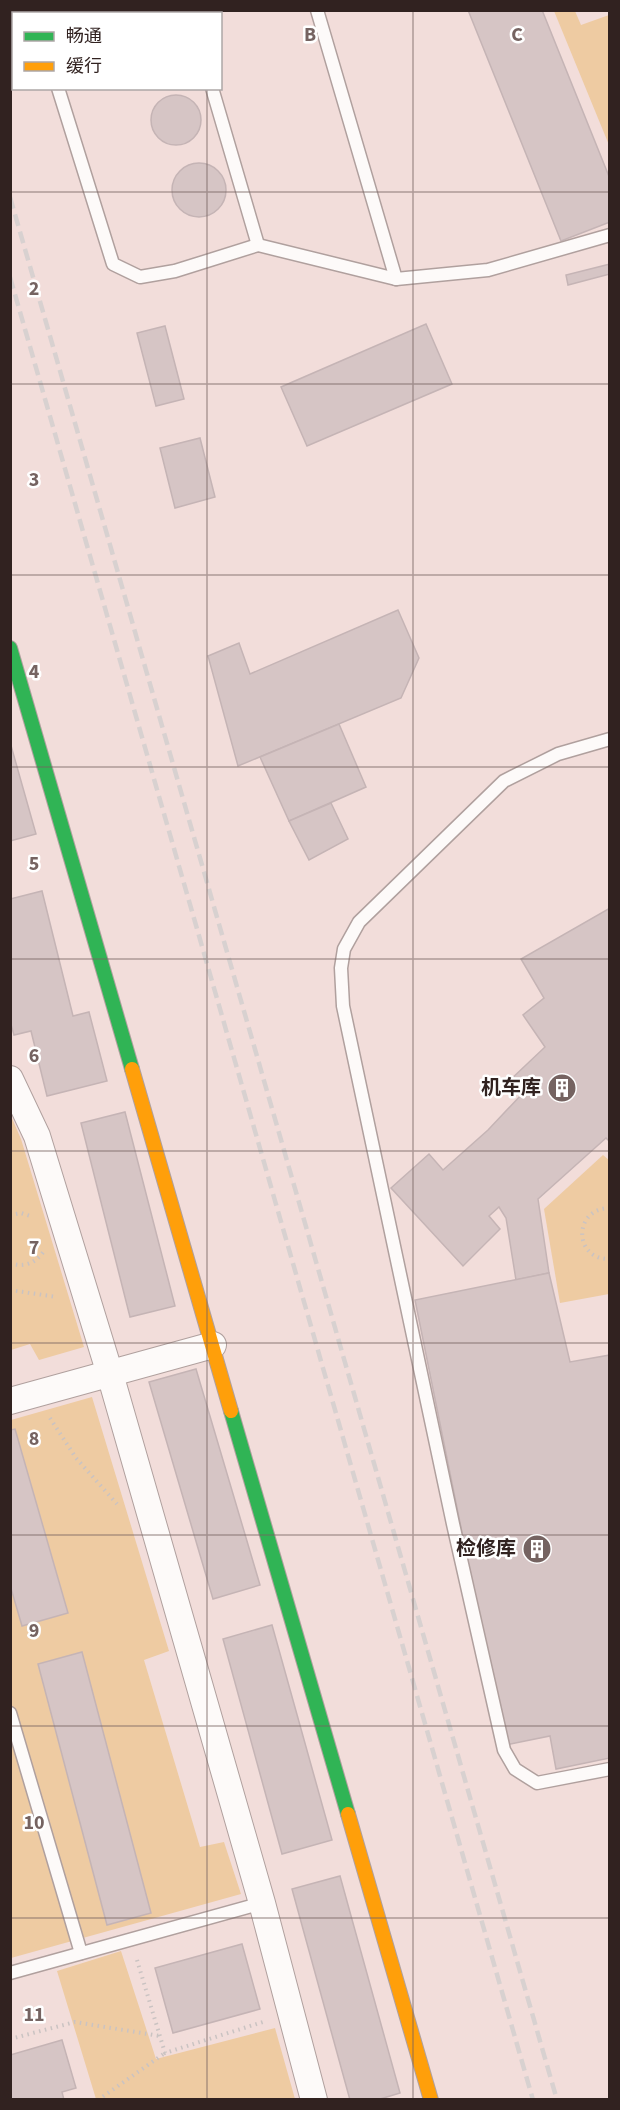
<svg xmlns="http://www.w3.org/2000/svg" width="620" height="2110" font-family="'Source Sans 3','Noto Sans SC',sans-serif">
<style>
.green{fill:#eecba2;fill-rule:evenodd}
.building{fill:#d6c5c5;stroke:#c5b4b5;stroke-width:1.5}
.lines{fill:none;stroke-linecap:round;stroke-linejoin:round}
.lane-casing{stroke:#b0a09e;stroke-width:15}
.street-casing{stroke:#b0a09e;stroke-width:28}
.fast-casing{stroke:#b0a09e;stroke-width:16}
.slow-casing{stroke:#b0a09e;stroke-width:16}
.path{stroke:#cac3c2;stroke-width:4;stroke-dasharray:1.5 4.5;stroke-linecap:butt}
.lane{stroke:#fdfaf9;stroke-width:12}
.street{stroke:#fdfaf9;stroke-width:26}
.fast{stroke:#30b455;stroke-width:14}
.slow{stroke:#ff9f0a;stroke-width:14}
.rail{stroke:#d8d1d0;stroke-width:4.5;stroke-dasharray:12 6;stroke-linecap:butt}
.grid{fill:none;stroke:#756361;stroke-width:1.5;stroke-opacity:0.55}
.labels{text-anchor:middle;dominant-baseline:central;stroke-width:5;stroke-linejoin:round;paint-order:stroke}
.poi-label{font-size:20px;font-weight:bold;fill:#312220;stroke:#fff;text-anchor:end}
.grid-label{font-size:20px;text-anchor:middle;font-weight:bold;fill:#756361;stroke:#fff;stroke-width:5;stroke-linejoin:round;paint-order:stroke}
</style>
<rect width="100%" height="100%" fill="#f2ddda"/>
<!-- green -->
<g class="green">
<polygon points="554,11 575,11 581,25 609,15 609,145"/>
<polygon points="11,1116 21,1139 84,1347 39,1360 30,1344 11,1350"/>
<polygon points="603,1155 610,1161 609,1294 560,1303 544,1209"/>
<path d="M92 1397 169 1651 144 1660 200 1847 224 1842 241 1894 11 1958 10 1585 23 1626 68 1613 15 1429 11 1430V1420ZM81 1652 150 1913 108 1925 39 1664Z"/>
<polygon points="121,1951 156,2059 275,2028 295,2099 96,2099 57,1971"/>
</g>
<!-- building -->
<g class="building">
<polygon points="468,10 542,10 610,179 610,222 561,241"/>
<circle cx="176" cy="120" r="25"/>
<circle cx="199" cy="190" r="27"/>
<polygon points="610,264 610,274 568,285 566,275"/>
<polygon points="426,324 452,384 307,446 281,387"/>
<polygon points="165,326 184,399 156,406 137,333"/>
<polygon points="200,438 215,497 175,508 160,448"/>
<polygon points="398,610 419,658 401,698 238,766 208,656 239,643 250,674"/>
<polygon points="339,724 366,787 289,821 260,757"/>
<polygon points="10,742 36,834 10,841"/>
<polygon points="331,803 348,839 309,860 289,821"/>
<polygon points="42,891 73,1016 89,1012 107,1081 47,1096 31,1031 14,1035 10,1021 10,899"/>
<polygon points="610,908 610,1142 606,1138 538,1199 549,1273 516,1280 506,1218 499,1207 489,1216 500,1229 463,1266 391,1188 429,1154 443,1170 488,1130 522,1094 508,1082 545,1047 523,1015 544,998 521,959"/>
<polygon points="125,1112 175,1306 130,1317 81,1123"/>
<polygon points="549,1273 570,1362 610,1355 610,1758 556,1769 550,1736 505,1745 415,1300"/>
<polygon points="196,1369 260,1585 213,1599 149,1382"/>
<polygon points="15,1429 68,1613 22,1626 10,1585 10,1430"/>
<polygon points="272,1625 332,1840 282,1854 223,1639"/>
<polygon points="82,1652 151,1913 107,1925 38,1664"/>
<polygon points="340,1876 400,2093 377,2100 350,2100 292,1889"/>
<polygon points="242,1944 260,2009 173,2033 155,1968"/>
<polygon points="62,2040 76,2088 62,2092 64,2100 10,2100 10,2055"/>
</g>
<g class="lines">
<!-- lane casing -->
<g class="lane-casing">
<g id="lane">
<polyline points="189,10 190,14"/>
<polyline points="317,10 396,279"/>
<polyline points="49,14 50,10"/>
<polyline points="58,88 113,264 140,277 175,271 258,245 396,279 488,270 610,235"/>
<polyline points="212,88 258,245"/>
<polyline points="610,739 558,754 504,781 359,922 344,949 341,968 343,1006 453,1524 504,1750 515,1769 537,1783 610,1769"/>
<polyline points="10,1713 81,1953"/>
<polyline points="10,1973 262,1903"/>
</g>
</g>
<!-- street casing -->
<g class="street-casing">
<g id="street">
<polyline points="10,1079 37,1136 110,1374 262,1903 314,2100"/>
<polyline points="10,1401 213,1345"/>
</g>
</g>
<!-- fast casing -->
<g class="fast-casing">
<g id="fast">
<polyline points="10,648 132,1069"/>
<polyline points="231,1411 348,1814"/>
</g>
</g>
<!-- slow casing -->
<g class="slow-casing">
<g id="slow">
<polyline points="132,1069 231,1411"/>
<polyline points="348,1814 431,2100"/>
</g>
</g>
<!-- path -->
<g class="path">
<path d="M610 1208C573 1208 573 1260 610 1259"/>
<polyline points="10,1215 21,1213 33,1217"/>
<path d="M10 1263C24 1268 36 1263 44 1251"/>
<polyline points="10,1290 57,1297"/>
<polyline points="50,1418 76,1458 117,1504"/>
<polyline points="137,1960 165,2053 266,2021"/>
<polyline points="10,2039 75,2022 160,2036"/>
<polyline points="98,2100 165,2053"/>
</g>
<!-- lane -->
<use href="#lane" class="lane"/>
<!-- street -->
<use href="#street" class="street"/>
<!-- fast -->
<use href="#fast" class="fast"/>
<!-- slow -->
<use href="#slow" class="slow"/>
<!-- rail -->
<g class="rail">
<polyline points="10,197 557,2100"/>
<polyline points="10,277 533,2100"/>
</g>
</g>
<!-- grid -->
<path class="grid" d="M207 10V14M413 10V2100M207 88V2100M10 192H610M10 384H610M10 575H610M10 767H610M10 959H610M10 1151H610M10 1343H610M10 1535H610M10 1726H610M10 1918H610"/>
<!-- icons -->
<defs>
<g id="building-disc" transform="scale(1.5)"><circle r="9.5" fill="#756361" stroke="#fff"/><path d="M-4-6H4V6H1V3H-1V6H-4ZM-2.5-4.3h1.7v1.8h-1.7ZM.8-4.3h1.7v1.8H.8ZM-2.5-1h1.7V.8h-1.7ZM.8-1h1.7V.8H.8Z" fill="#fff"/></g>
</defs>
<g fill-rule="evenodd">
<use href="#building-disc" x="562" y="1088"/>
<use href="#building-disc" x="537" y="1549"/>
</g>
<g class="labels">
<!-- poi labels -->
<g class="poi-label">
<text x="541" y="1088">机车库</text>
<text x="516" y="1549">检修库</text>
</g>
</g>
<g class="grid-label">
<text x="310" y="41">B</text>
<text x="517" y="41">C</text>
<text x="34" y="295">2</text>
<text x="34" y="486">3</text>
<text x="34" y="678">4</text>
<text x="34" y="870">5</text>
<text x="34" y="1062">6</text>
<text x="34" y="1254">7</text>
<text x="34" y="1445">8</text>
<text x="34" y="1637">9</text>
<text x="34" y="1829">10</text>
<text x="34" y="2021">11</text>
</g>
<!-- border -->
<rect width="620" height="2110" fill="none" stroke="#312220" stroke-width="24"/>
<!-- legend -->
<rect x="12" y="12" width="210" height="78" fill="#ffffff" stroke="#ada7a6" stroke-width="1.5"/>
<rect x="24" y="32" width="30" height="9" fill="#30b455" stroke="#ada7a6" stroke-width="1.5"/>
<text x="66" y="42" font-size="18" fill="#312220">畅通</text>
<rect x="24" y="62" width="30" height="9" fill="#ff9f0a" stroke="#ada7a6" stroke-width="1.5"/>
<text x="66" y="72" font-size="18" fill="#312220">缓行</text>
</svg>
